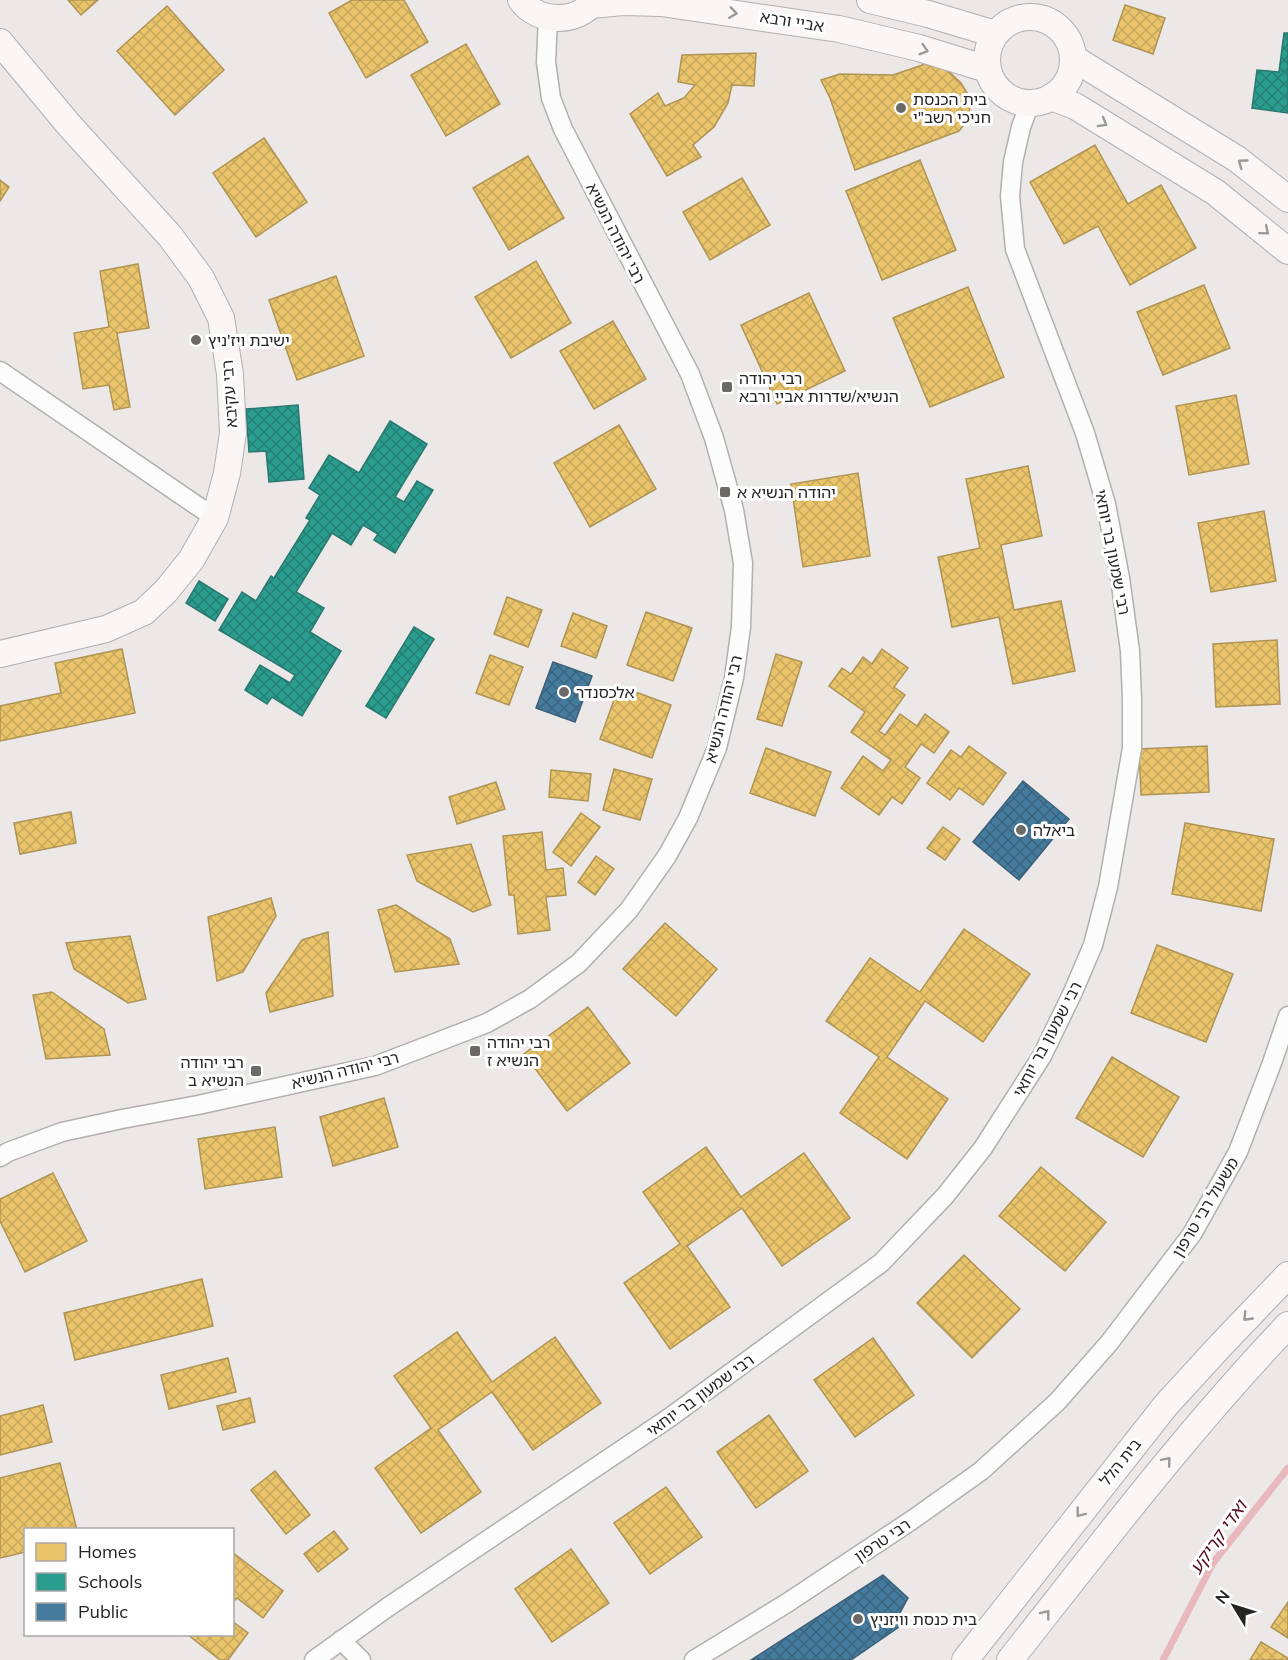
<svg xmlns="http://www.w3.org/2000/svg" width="1288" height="1660" font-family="Mulish,'Noto Sans Hebrew',sans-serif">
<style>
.homes{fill:url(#homes-cross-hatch);stroke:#af9455;stroke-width:1.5}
.schools{fill:url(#schools-cross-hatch);stroke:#29796f;stroke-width:1.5}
.public{fill:url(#public-cross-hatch);stroke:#3c6179;stroke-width:1.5}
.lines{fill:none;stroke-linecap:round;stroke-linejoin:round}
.stream{stroke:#e9b8bc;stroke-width:7}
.street-casing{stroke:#b3afaf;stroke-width:21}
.secondary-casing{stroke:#b3afaf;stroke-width:28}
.street{stroke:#fcfcfc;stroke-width:18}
.secondary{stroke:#faf6f6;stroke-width:26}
.oneway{stroke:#9b9898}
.poi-dot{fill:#6c6969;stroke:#fff;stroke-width:2}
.labels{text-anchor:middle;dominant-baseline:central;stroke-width:6;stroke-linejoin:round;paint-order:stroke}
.street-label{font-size:16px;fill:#272424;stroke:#fff}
.poi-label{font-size:16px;fill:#272424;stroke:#fff;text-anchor:start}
.water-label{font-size:18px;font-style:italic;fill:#56071b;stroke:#fff}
</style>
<defs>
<pattern id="homes-cross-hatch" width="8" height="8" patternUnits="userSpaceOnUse" patternTransform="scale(1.5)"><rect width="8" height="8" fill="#e9c46a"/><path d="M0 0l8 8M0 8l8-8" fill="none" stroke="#c8a85c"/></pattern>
<pattern id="schools-cross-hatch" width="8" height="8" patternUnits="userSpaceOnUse" patternTransform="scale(1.5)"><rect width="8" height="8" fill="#2a9d8f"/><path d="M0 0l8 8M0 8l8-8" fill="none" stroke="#248075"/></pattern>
<pattern id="public-cross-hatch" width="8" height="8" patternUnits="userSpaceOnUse" patternTransform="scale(1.5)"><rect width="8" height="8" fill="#457b9d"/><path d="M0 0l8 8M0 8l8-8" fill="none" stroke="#3a6580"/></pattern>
</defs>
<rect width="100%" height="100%" fill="#ede8e8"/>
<!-- homes -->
<g class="homes">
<polygon points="68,0 98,0 81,15"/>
<polygon points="352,0 404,0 428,42 366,78 329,13"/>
<polygon points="1125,5 1165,18 1153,54 1113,40"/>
<polygon points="167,6 224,70 175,115 117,51"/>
<polygon points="466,44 500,104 446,136 411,75"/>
<polygon points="756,53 754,86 732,85 728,103 714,127 693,145 701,157 667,176 630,114 658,93 665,106 684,98 695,85 678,82 682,55"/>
<polygon points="925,64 946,69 961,83 969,96 970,117 959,131 855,170 830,98 821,80 840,74 893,75"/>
<polygon points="264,138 307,202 256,237 213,173"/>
<polygon points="1095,145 1128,204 1161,185 1196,248 1130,285 1098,226 1064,244 1030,182"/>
<polygon points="528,156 564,218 509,250 473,188"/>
<polygon points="920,160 956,250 882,280 846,191"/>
<polygon points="742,178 770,225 710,260 683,212"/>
<polygon points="0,180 9,187 0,201"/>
<polygon points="536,261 571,323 511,358 475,297"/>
<polygon points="138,264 149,328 117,333 130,407 114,410 109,385 83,389 74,333 109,327 100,271"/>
<polygon points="336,276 364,356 297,380 269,300"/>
<polygon points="1204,285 1230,348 1163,375 1137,312"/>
<polygon points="968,287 1004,377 930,407 893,318"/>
<polygon points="809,293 845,371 777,404 741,325"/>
<polygon points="613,321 646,379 594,409 560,351"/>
<polygon points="1236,395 1249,464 1189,475 1176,406"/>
<polygon points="619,425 656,489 590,527 554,463"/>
<polygon points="1028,466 1042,536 1001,545 1014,610 1061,601 1075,671 1013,684 999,617 952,627 938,557 980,548 966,479"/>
<polygon points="858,473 870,556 803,567 791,484"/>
<polygon points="1264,511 1276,581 1211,592 1198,523"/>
<polygon points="507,597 542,610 528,647 494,634"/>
<polygon points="646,612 692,628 673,681 627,665"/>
<polygon points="573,613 607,626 596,658 561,646"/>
<polygon points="1277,640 1280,704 1216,707 1213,644"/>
<polygon points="122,649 135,713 0,741 0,706 61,693 55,663"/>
<polygon points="882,649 908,668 894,687 905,695 879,731 885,735 900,714 917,726 925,714 949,732 934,753 921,744 905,767 920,778 902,804 892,797 879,815 841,788 863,756 883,771 891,760 851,732 865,712 829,686 842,668 851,674 863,657 872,664"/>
<polygon points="776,654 802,662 782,726 757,719"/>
<polygon points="490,655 523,667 509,705 476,693"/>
<polygon points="619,686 671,705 652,758 600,739"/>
<polygon points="969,746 1006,773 983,805 959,788 950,800 927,783 951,750 961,757"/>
<polygon points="1207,746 1209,792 1141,795 1139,749"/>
<polygon points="766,748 831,772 815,816 750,793"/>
<polygon points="614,769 652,779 640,820 603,810"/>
<polygon points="551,770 591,774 588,801 549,797"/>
<polygon points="496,782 505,809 457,824 449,797"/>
<polygon points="71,812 76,843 20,854 14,823"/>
<polygon points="581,813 600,827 571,866 553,852"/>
<polygon points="1185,823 1274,839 1261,911 1172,894"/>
<polygon points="943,827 960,839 945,860 927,848"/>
<polygon points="542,832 546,870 563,868 566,895 546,897 550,930 518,934 514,895 509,895 503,836"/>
<polygon points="471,844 491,905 473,912 417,881 407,855"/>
<polygon points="596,856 614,869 595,895 578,882"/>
<polygon points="271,898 276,916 243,972 217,981 208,917"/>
<polygon points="396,905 450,939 459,964 395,972 378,910"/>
<polygon points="665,923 717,969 676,1016 623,969"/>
<polygon points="964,929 1030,974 983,1042 925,1001 887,1057 948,1099 907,1159 840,1113 879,1057 826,1021 870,958 920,992"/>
<polygon points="328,932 333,996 270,1012 266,993 302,940"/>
<polygon points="130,936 146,999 128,1003 74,969 66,943"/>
<polygon points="1157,945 1233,974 1206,1042 1131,1013"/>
<polygon points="52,992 104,1029 110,1055 46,1059 33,995"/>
<polygon points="588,1007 630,1063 567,1111 524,1054"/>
<polygon points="1112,1057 1179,1097 1143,1157 1076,1118"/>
<polygon points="384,1098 398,1147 333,1166 320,1117"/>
<polygon points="275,1127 282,1177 205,1189 198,1139"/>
<polygon points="706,1147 741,1197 804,1153 850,1218 782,1266 742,1208 687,1246 730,1307 670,1349 624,1283 680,1244 643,1192"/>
<polygon points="1041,1167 1106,1222 1065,1271 999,1216"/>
<polygon points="53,1173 87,1241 25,1272 0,1221 0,1199"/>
<polygon points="964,1255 1020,1309 972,1358 917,1303"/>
<polygon points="202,1279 213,1326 75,1360 64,1313"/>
<polygon points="457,1332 492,1382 555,1337 601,1403 533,1450 492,1392 438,1430 481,1492 421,1533 375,1468 431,1428 394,1376"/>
<polygon points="873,1338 914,1395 855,1437 814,1380"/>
<polygon points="228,1358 236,1392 169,1409 161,1375"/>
<polygon points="250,1398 255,1422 223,1430 217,1406"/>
<polygon points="43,1405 52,1442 0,1455 0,1416"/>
<polygon points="769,1415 808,1471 756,1508 717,1452"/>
<polygon points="60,1463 77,1530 26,1530 26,1552 0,1558 0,1478"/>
<polygon points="275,1471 310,1515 286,1534 251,1490"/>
<polygon points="666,1487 702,1537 650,1574 614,1523"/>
<polygon points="334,1531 348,1549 318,1572 304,1554"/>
<polygon points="571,1549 609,1603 552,1642 515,1589"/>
<polygon points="232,1552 283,1591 263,1618 237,1598 232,1603"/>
<polygon points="1288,1602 1288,1638 1271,1627"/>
<polygon points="232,1621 248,1633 228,1660 220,1660 187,1634 232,1634"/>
<polygon points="1261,1642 1288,1658 1288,1660 1250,1660"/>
</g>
<!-- schools -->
<g class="schools">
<polygon points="1284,33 1288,33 1288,113 1252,108 1257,70 1279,72"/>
<polygon points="298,405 304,479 269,482 266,451 249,452 246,409"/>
<polygon points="390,421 427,444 395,497 404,502 417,481 433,490 395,553 374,540 378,534 363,525 351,545 332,533 296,592 324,608 310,632 341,651 302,716 272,697 267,704 245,690 260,665 290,683 295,675 219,630 242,592 256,601 271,576 274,578 310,520 306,518 320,495 309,488 329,455 359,473"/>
<polygon points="199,581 228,599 215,621 186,603"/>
<polygon points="414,627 434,639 386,718 366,706"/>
</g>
<!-- public -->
<g class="public">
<polygon points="553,662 592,676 575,722 536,708"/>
<polygon points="1023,781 1069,819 1019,880 973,842"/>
<polygon points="883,1575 908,1598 900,1613 902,1625 851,1660 751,1660"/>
</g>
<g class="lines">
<!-- stream -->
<polyline class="stream" points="1163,1660 1213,1563 1288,1468"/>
<!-- street casing -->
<g class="street-casing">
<g id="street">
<polyline points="0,371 215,518"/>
<polyline points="0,1157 8,1152 62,1132 122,1119 198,1105 375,1066 487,1023 530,999 579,963 629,910 667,856 688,818 717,748 734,678 741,627 743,563 734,510 714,438 690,374 563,129 551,98 546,62 548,18"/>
<polyline points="341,1640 361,1660"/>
<polyline points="314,1660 388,1607 669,1418 881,1263 945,1196 983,1148 1042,1056 1073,992 1093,945 1108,887 1132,748 1132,699 1130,651 1120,578 1106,504 1085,433 1015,249 1010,196 1013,162 1021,127 1030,103"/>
<polyline points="694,1660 787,1603 912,1520 981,1471 1057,1402 1109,1343 1192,1234 1238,1152 1272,1063 1288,1016"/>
</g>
</g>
<!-- secondary casing -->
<g class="secondary-casing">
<g id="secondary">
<path d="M521 0C538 23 577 25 595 0"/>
<polyline points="870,0 928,14 995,34"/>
<polyline points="591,5 623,2 661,3 839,29 919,48 987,69"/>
<circle cx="1030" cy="60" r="43"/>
<polyline points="0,42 69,125 170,236 201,278 221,318 230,374 233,433 227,473 215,518 191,560 166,591 144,612 106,629 0,654"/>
<polyline points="1073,58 1237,159 1288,199"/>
<polyline points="1051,97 1075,106 1215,192 1288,251"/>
<polyline points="965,1660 1166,1405 1220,1346 1288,1275"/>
<path d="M1010 1660C1100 1546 1188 1430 1288 1325"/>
</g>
</g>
<!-- street -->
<use href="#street" class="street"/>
<!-- secondary -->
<use href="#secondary" class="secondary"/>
</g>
<!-- one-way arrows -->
<defs><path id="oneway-chevron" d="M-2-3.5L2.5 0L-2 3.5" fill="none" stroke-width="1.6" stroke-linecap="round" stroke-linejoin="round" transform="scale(1.5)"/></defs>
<g class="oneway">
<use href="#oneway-chevron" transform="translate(733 13) rotate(8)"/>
<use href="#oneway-chevron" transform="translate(924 50) rotate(17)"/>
<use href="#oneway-chevron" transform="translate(1103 123) rotate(30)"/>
<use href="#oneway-chevron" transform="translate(1242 163) rotate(-144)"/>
<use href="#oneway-chevron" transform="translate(1265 231) rotate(40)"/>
<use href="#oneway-chevron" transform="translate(1247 1317) rotate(134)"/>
<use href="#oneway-chevron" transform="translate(1167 1461) rotate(-50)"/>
<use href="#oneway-chevron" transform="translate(1080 1513) rotate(128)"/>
<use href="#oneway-chevron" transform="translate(1046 1614) rotate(-52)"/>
</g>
<!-- markers -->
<g class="poi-dot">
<circle cx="901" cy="108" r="6"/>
<circle cx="196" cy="340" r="6"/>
<rect x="721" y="381" width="12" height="12" rx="3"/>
<rect x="719" y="486" width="12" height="12" rx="3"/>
<circle cx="564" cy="692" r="6"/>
<circle cx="1021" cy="830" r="6"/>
<rect x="469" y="1045" width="12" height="12" rx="3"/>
<rect x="250" y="1065" width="12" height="12" rx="3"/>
<circle cx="858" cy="1619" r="6"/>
</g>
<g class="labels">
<!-- street labels -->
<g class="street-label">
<text transform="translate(792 21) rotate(9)">אביי ורבא</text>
<text transform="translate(616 233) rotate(63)">רבי יהודה הנשיא</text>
<text transform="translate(229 394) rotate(-94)">רבי עקיבא</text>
<text transform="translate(1113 552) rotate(79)">רבי שמעון בר יוחאי</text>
<text transform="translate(723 709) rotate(-76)">רבי יהודה הנשיא</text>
<text transform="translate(1047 1039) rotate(-62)">רבי שמעון בר יוחאי</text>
<text transform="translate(345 1070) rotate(-14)">רבי יהודה הנשיא</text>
<text transform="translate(1205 1207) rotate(-59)">משעול רבי טרפון</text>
<text transform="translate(700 1395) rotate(-36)">רבי שמעון בר יוחאי</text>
<text transform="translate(1120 1462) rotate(-51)">בית הלל</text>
<text transform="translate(882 1540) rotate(-34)">רבי טרפון</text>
</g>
<!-- poi labels -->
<g class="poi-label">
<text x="913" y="99">בית הכנסת<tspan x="913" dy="18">חניכי רשב"י</tspan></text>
<text x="208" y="340">ישיבת ויז'ניץ</text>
<text x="739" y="378">רבי יהודה<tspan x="739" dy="18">הנשיא/שדרות אביי ורבא</tspan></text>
<text x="737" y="492">יהודה הנשיא א</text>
<text x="576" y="692">אלכסנדר</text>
<text x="1033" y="830">ביאלה</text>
<text x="487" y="1042">רבי יהודה<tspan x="487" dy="18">הנשיא ז</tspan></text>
<text x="244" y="1062" text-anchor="end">רבי יהודה<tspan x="244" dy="18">הנשיא ב</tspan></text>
<text x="870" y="1619">בית כנסת וויזניץ</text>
</g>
<!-- water labels -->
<g class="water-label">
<text transform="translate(1218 1537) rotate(-55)">ואדי קריקע</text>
</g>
</g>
<!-- legend -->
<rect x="24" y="1528" width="210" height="108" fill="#ffffff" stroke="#a9a7a7" stroke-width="1.5"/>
<rect x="36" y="1543" width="30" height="18" fill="#e9c46a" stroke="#a9a7a7" stroke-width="1.5"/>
<text x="78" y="1558" font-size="18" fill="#272424">Homes</text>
<rect x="36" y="1573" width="30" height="18" fill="#2a9d8f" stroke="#a9a7a7" stroke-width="1.5"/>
<text x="78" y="1588" font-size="18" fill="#272424">Schools</text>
<rect x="36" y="1603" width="30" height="18" fill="#457b9d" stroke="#a9a7a7" stroke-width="1.5"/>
<text x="78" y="1618" font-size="18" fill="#272424">Public</text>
<!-- north arrow -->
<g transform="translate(1234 1606) rotate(308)" stroke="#ffffff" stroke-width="4.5" paint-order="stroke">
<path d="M0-4.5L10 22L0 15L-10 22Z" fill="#272424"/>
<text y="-9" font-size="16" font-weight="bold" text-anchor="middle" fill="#272424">N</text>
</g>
</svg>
